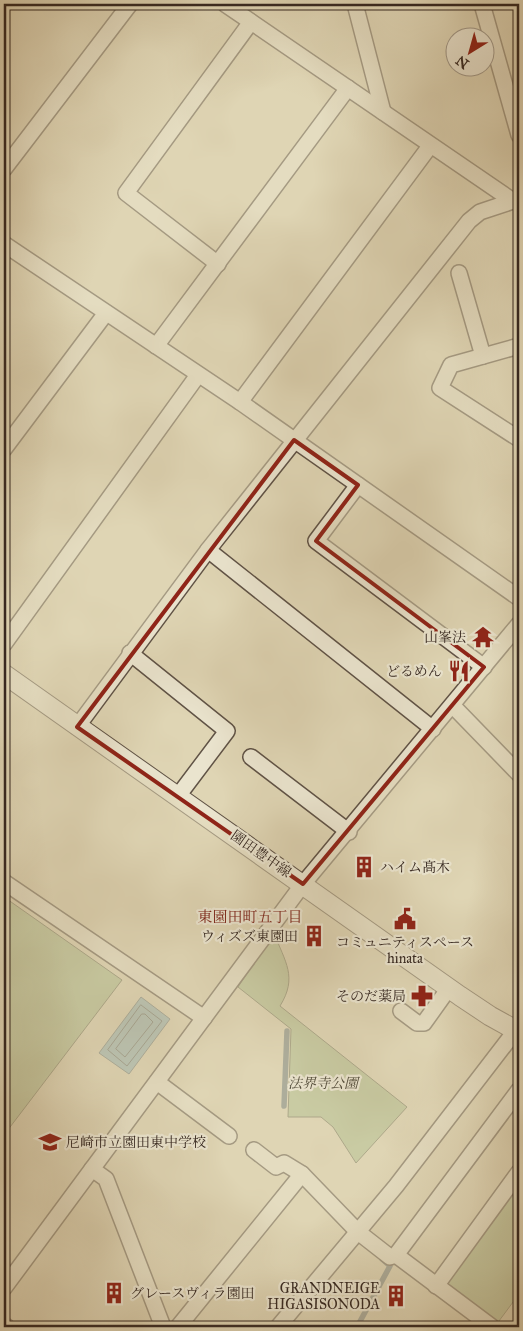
<svg xmlns="http://www.w3.org/2000/svg" width="523" height="1331" font-family="'IM FELL Great Primer','Noto Serif JP',serif">
<style>
.green{fill:#b0be8f;stroke:#737358}
.water{fill:#98b6b8;stroke:#717d7c}
.lines{fill:none;stroke-linecap:round;stroke-linejoin:round}
.shore{stroke:#676f6c;stroke-width:1}
.stream{stroke:#717d7c;stroke-width:5.5}
.minor-casing{stroke:#605346;stroke-width:18}
.tertiary-casing{stroke:#605346;stroke-width:21}
.minor{stroke:#eae4ce;stroke-width:15}
.tertiary{stroke:#eae4ce;stroke-width:19}
.marked{fill:none;stroke:#8f2418;stroke-width:4;stroke-linejoin:round}
.labels{text-anchor:middle;dominant-baseline:central;stroke-width:4.5;stroke-linejoin:round;paint-order:stroke}
.poi-label{font-size:14px;fill:#362821;stroke:#eae4ce;text-anchor:end}
.street-label{font-size:14px;fill:#362821;stroke:#eae4ce}
.park-label{font-size:14px;font-style:italic;fill:#544e3c;stroke:#eae4ce}
.neighbourhood-label{font-size:15px;fill:#7a1f14;stroke:#eae4ce}
</style>
<rect width="100%" height="100%" fill="#dfd5b4"/>
<filter id="stains"><feTurbulence type="fractalNoise" baseFrequency=".004" numOctaves="4"/><feColorMatrix values="0 0 0 0 .2 0 0 0 0 .09 0 0 0 0 .02 0 0 0 .5 -.17"/></filter>
<radialGradient id="worn" r=".72"><stop offset=".6" stop-color="#630" stop-opacity="0"/><stop offset="1" stop-color="#630" stop-opacity=".3"/></radialGradient>
<!-- green -->
<g class="green">
<polygon points="4,897 122,980 4,1135"/>
<path d="M274 933C285 962 298 977 280 1006L407 1107 356 1163 333 1127 321 1117H288L291 1029 238 987Z"/>
<polygon points="519,1180 519,1294 496,1325 445,1286"/>
</g>
<!-- water -->
<polygon class="water" points="141,997 170,1019 129,1074 99,1053"/>
<g class="lines">
<!-- shore -->
<g class="shore">
<polygon points="141,1005 162,1021 127,1066 108,1050"/>
<polygon points="142,1014 145,1014 153,1022 125,1057 116,1049"/>
</g>
<!-- stream -->
<g class="stream">
<polyline points="284,1106 287,1031"/>
<polyline points="357,1327 390,1266 382,1259"/>
</g>
<!-- minor casing -->
<g class="minor-casing">
<g id="minor">
<polyline points="225,4 513,201"/>
<polyline points="355,4 383,112"/>
<polyline points="482,4 519,135"/>
<polyline points="4,169 130,4"/>
<polyline points="4,244 240,402 519,598"/>
<polyline points="218,264 126,193 251,22"/>
<polyline points="459,273 483,356"/>
<polyline points="156,346 348,88"/>
<polyline points="519,346 451,365 440,388 519,439"/>
<polyline points="240,402 430,146"/>
<polyline points="4,449 106,313"/>
<polyline points="358,485 316,541 484,667"/>
<polyline points="208,550 433,729"/>
<polyline points="4,644 198,375"/>
<polyline points="130,653 227,731 178,796"/>
<polyline points="453,706 519,774"/>
<polyline points="77,727 208,550 469,221 480,212 519,199"/>
<polyline points="251,757 349,832"/>
<polyline points="4,882 204,1018"/>
<polyline points="401,1011 417,1023 424,1023 449,988"/>
<polyline points="157,1082 229,1136"/>
<polyline points="254,1150 276,1167 284,1163 302,1174 358,1232 390,1257 396,1255 492,1327"/>
<polyline points="92,1169 106,1179 163,1327"/>
<polyline points="396,1255 519,1090"/>
<polyline points="436,1286 519,1172"/>
<polyline points="4,1288 303,884 519,624"/>
<polyline points="4,1325 7,1327"/>
<polyline points="178,1327 302,1174"/>
<polyline points="278,1327 396,1186 516,1030"/>
</g>
</g>
<!-- tertiary casing -->
<g class="tertiary-casing">
<polyline id="tertiary" points="4,674 460,996 490,1016 519,1032"/>
</g>
<!-- minor -->
<use href="#minor" class="minor"/>
<!-- tertiary -->
<use href="#tertiary" class="tertiary"/>
</g>
<!-- marked area -->
<path d="M0 0H523V1331H0ZM294 440 358 485 316 541 484 667 303 884 77 727Z" fill="#dfd5b4" fill-opacity=".55" fill-rule="evenodd"/>
<path class="marked" d="M294 440 358 485 316 541 484 667 303 884 77 727Z"/>
<!-- icons -->
<defs>
<g id="temple-bare" transform="scale(1.725)"><path d="M0-6L5-2H3V0L6.5 2.5H4V6H1.5V3h-3V6H-4V2.5H-6.5L-3 0V-2H-5Z" fill="#8f2418" stroke="#eae4ce" stroke-width="2.5" paint-order="stroke"/></g>
<g id="restaurant-bare" transform="scale(1.725)"><path d="M-5-6h1v4h1v-4h1v4h1v-4h1v5L-1.5 .5V6h-2V.5L-5-1ZM5-6V6H3V1.5H1.5Q1.5-4 5-6Z" fill="#8f2418" stroke="#eae4ce" stroke-width="2.5" paint-order="stroke"/></g>
<g id="building-bare" transform="scale(1.725)"><path d="M-4-6H4V6H1V3H-1V6H-4ZM-2.5-4.3h1.7v1.8h-1.7ZM.8-4.3h1.7v1.8H.8ZM-2.5-1h1.7V.8h-1.7ZM.8-1h1.7V.8H.8Z" fill="#8f2418" stroke="#eae4ce" stroke-width="2.5" paint-order="stroke"/></g>
<g id="civic-bare" transform="scale(1.725)"><path d="M-.6-6.5H3V-4.5H.6V-3L4-1V1h2V6H-6V1h2V-1L-.6-3ZM-1.2 2.5V6h2.4V2.5Z" fill="#8f2418" stroke="#eae4ce" stroke-width="2.5" paint-order="stroke"/></g>
<g id="pharmacy-bare" transform="scale(1.725)"><path d="M-2-6h4v4h4v4h-4v4h-4v-4h-4v-4h4Z" fill="#8f2418" stroke="#eae4ce" stroke-width="2.5" paint-order="stroke"/></g>
<g id="school-bare" transform="scale(1.725)"><path d="M0-5L7-2L0 1L-7-2ZM-4 1L0 2.5L4 1V4Q0 6-4 4Z" fill="#8f2418" stroke="#eae4ce" stroke-width="2.5" paint-order="stroke"/></g>
</defs>
<g fill-rule="evenodd">
<use href="#temple-bare" x="483" y="637"/>
<use href="#restaurant-bare" x="459" y="671"/>
<use href="#building-bare" x="364" y="867"/>
<use href="#civic-bare" x="405" y="919"/>
<use href="#building-bare" x="314" y="936"/>
<use href="#pharmacy-bare" x="422" y="996"/>
<use href="#school-bare" x="50" y="1142"/>
<use href="#building-bare" x="114" y="1293"/>
<use href="#building-bare" x="396" y="1296"/>
</g>
<g class="labels">
<!-- poi labels -->
<g class="poi-label">
<text x="466" y="637">山峯法</text>
<text x="442" y="671">どるめん</text>
<text x="380" y="867" text-anchor="start">ハイム髙木</text>
<text x="298" y="936">ウィズズ東園田</text>
<text x="405" y="942" text-anchor="middle">コミュニティスペース<tspan x="405" dy="16">hinata</tspan></text>
<text x="406" y="996">そのだ薬局</text>
<text x="66" y="1142" text-anchor="start">尼崎市立園田東中学校</text>
<text x="380" y="1288">GRANDNEIGE<tspan x="380" dy="16">HIGASISONODA</tspan></text>
<text x="130" y="1293" text-anchor="start">グレースヴィラ園田</text>
</g>
<!-- street labels -->
<g class="street-label">
<text transform="translate(261 854) rotate(35)">園田豊中線</text>
</g>
<!-- park labels -->
<g class="park-label">
<text x="323" y="1083">法界寺公園</text>
</g>
<!-- neighbourhood labels -->
<g class="neighbourhood-label">
<text x="250" y="917">東園田町五丁目</text>
</g>
</g>
<!-- margin -->
<rect width="523" height="1331" fill="none" stroke="#dfd5b4" stroke-width="20"/>
<rect x="5" y="5" width="513" height="1321" fill="none" stroke="#362821" stroke-width="2.5"/>
<rect x="10" y="10" width="503" height="1311" fill="none" stroke="#362821"/>
<!-- north arrow -->
<g transform="translate(470 52) rotate(217)"><circle r="24" fill="#eae4ce" stroke="#a29989"/>
<path d="M0-4L9 19L0 12L-9 19Z" fill="#8f2418"/>
<text y="-8" font-size="14" font-weight="bold" text-anchor="middle" fill="#362821">N</text>
</g>
<rect width="100%" height="100%" filter="url(#stains)"/>
<rect width="100%" height="100%" fill="url(#worn)"/>
</svg>
